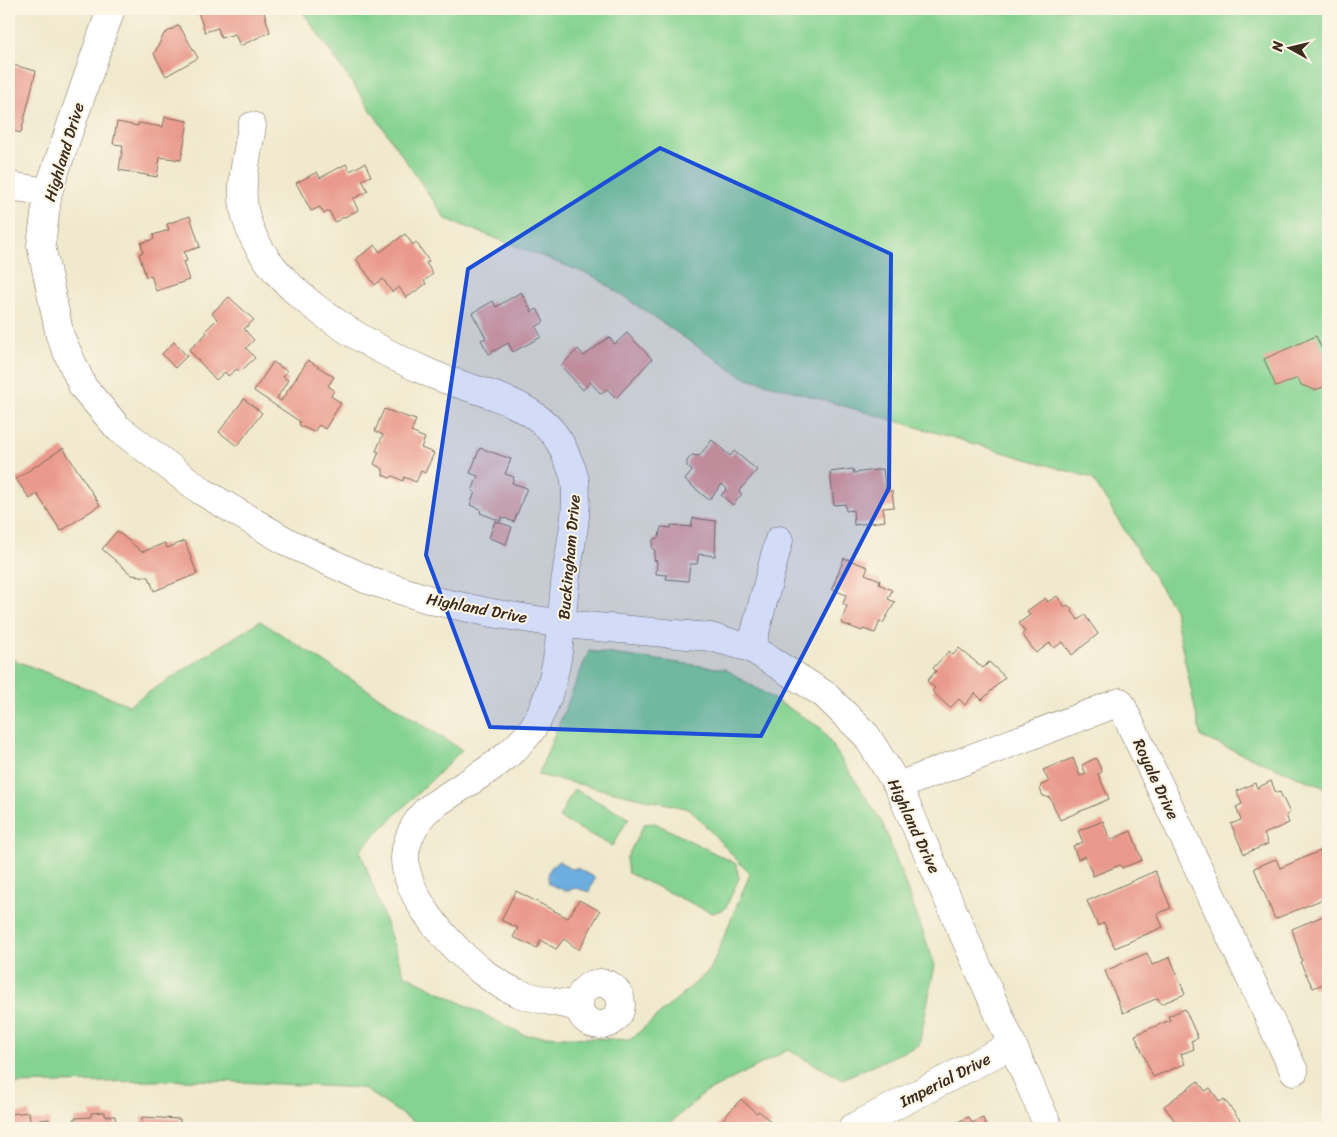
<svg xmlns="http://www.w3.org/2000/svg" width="1337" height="1137" font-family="Sriracha,sans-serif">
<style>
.green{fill:#85d392;stroke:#607e58}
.water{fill:#6caee0;stroke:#546c7f}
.building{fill:#e99a8c}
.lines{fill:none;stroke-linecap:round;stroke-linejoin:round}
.minor-casing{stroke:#7a6d5c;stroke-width:29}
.minor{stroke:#fff;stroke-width:28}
.marked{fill:#1d4ed8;fill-opacity:0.2;stroke:#1d4ed8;stroke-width:4;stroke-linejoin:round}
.labels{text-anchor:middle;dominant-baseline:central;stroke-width:4;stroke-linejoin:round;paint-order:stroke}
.street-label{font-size:16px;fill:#3b2a1e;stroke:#fcf5e5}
</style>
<rect width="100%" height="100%" fill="#fcf5e5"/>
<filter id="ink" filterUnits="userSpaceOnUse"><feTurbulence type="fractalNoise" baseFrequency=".02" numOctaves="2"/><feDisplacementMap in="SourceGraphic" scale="10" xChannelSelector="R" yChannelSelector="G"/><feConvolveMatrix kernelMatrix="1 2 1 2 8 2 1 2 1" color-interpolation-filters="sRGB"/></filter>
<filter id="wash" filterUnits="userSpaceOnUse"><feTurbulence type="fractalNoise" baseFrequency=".0096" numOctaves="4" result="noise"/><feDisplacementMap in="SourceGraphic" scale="20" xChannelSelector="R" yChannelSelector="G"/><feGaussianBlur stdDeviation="1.12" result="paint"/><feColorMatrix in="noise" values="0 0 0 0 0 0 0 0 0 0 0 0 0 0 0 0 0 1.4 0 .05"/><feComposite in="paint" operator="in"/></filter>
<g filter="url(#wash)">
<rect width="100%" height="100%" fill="#f0e9ce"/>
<!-- green -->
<g class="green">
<polygon points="301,9 1328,9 1328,789 1201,737 1174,609 1092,478 741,376 595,277 446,219"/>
<polygon points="260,621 462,750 360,850 404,974 524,1035 630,1040 710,970 750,874 690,809 538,775 589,651 725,669 821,728 882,822 935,965 919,1045 842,1079 788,1050 705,1093 664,1128 423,1128 362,1088 196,1080 9,1084 9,658 129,705"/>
<polygon points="574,789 629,818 612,846 559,818"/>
<polygon points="655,823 736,864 739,878 725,909 712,913 628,873 626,859 644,824"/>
</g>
<!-- water -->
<path class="water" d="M559 861 570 869 577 868 595 878 589 892 576 888 566 891 549 884C547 873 548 868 559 861Z"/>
<g id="blocks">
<!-- building -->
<g class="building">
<polygon points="201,9 263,9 270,32 240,46 235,34 221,38 218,28 205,32 198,12 202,11"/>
<polygon points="179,25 198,58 166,76 154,54 164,34"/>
<polygon points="9,64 36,71 21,133 9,130"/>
<polygon points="165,117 188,121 181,160 160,157 157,177 119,170 123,145 113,144 117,122 138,126 138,123 163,127"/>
<polygon points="365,163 371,176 362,180 368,191 353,199 358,210 335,222 329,211 324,214 320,207 311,211 296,183 317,172 320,178 346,164 350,171"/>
<polygon points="190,216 200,247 184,252 187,261 183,262 189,280 156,291 151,275 146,277 139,254 143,252 141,243 154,239 153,235 169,230 167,224"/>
<polygon points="405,234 413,245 416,242 429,261 426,263 433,274 424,281 426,284 406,298 399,287 392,292 383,279 375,285 356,259 375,245 380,252"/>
<polygon points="521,292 532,312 537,309 544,322 536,327 541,337 513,352 508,343 489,354 481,340 486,338 472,313 493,301 496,307"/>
<polygon points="229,297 254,320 244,329 254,340 246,348 255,358 240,372 237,369 228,376 225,372 216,380 189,350 207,333 205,331 217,319 212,313"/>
<polygon points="627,333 652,359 616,398 607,389 601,394 590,382 583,390 561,366 578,349 584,356 609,337 615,344"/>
<polygon points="1316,336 1324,354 1328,356 1328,389 1323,387 1315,390 1301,385 1298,378 1276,387 1264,359"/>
<polygon points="174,342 187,356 175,368 162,354"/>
<polygon points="308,360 334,377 328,386 334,390 331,396 341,403 325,429 319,425 314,432 300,426 299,421 254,391 273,362 287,371 283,377 288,380 277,398 281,401"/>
<polygon points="244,399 262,413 237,446 219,432"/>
<polygon points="384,409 416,420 411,432 425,438 421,448 434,453 425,473 421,471 416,482 404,477 403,481 393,476 390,478 383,475 383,469 374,464 379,452 376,451 383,435 375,431"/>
<polygon points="712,440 730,456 734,451 757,470 739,491 742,494 733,505 721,495 727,489 722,484 709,500 685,480 692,471 687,466 687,461 692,455 699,456"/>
<polygon points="63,448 100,505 61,531 37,494 30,499 16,479"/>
<polygon points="480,448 511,459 505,474 514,477 512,483 527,488 514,522 502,517 501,521 480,513 481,509 470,505 475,492 472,491 478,476 470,473"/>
<polygon points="853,469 854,473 883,469 886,492 892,491 894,507 883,508 885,521 854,525 853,510 846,511 845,504 834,505 830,472"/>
<polygon points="693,518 716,521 715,556 699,554 697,564 690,564 688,581 666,579 667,575 656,574 657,561 654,560 655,551 652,548 653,540 659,537 661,527 671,528 671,525 691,527"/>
<polygon points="495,521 512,527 506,544 489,538"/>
<polygon points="117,531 142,552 165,543 167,548 185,541 197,574 154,591 149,577 132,575 102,549"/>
<polygon points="844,558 868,567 865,574 880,580 879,584 892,590 888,599 895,602 883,623 880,621 875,633 863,629 862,631 841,623 847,606 843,604 846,595 832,589"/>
<polygon points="1057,596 1065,607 1068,605 1078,620 1085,615 1098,634 1072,655 1063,642 1054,648 1050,643 1036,653 1022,634 1025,632 1019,623 1030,615 1027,611 1045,598 1048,602"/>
<polygon points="959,648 983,668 989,662 1005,677 982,700 975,693 965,705 959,699 950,708 932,691 935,688 927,681 936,671 933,668 949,651 953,655"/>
<polygon points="1073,758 1080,776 1086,774 1082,765 1096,758 1102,772 1098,774 1109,799 1060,820 1050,798 1043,796 1040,789 1041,785 1049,782 1043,770"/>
<polygon points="1271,781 1276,793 1280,792 1290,813 1286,815 1289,823 1264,834 1268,844 1244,854 1231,824 1241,820 1236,807 1242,804 1237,791 1255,783 1257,788"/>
<polygon points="1103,821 1110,840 1131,831 1142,860 1122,868 1120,865 1093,876 1085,856 1078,859 1073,846 1083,842 1078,831"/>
<polygon points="1320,851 1328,871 1328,897 1275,919 1254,868 1276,859 1280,868"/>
<polygon points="1155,871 1171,908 1157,914 1163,927 1115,948 1104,923 1098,926 1087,901"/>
<polygon points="516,891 568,918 579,900 600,911 579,950 564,939 556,949 540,940 537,948 513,937 518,928 501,920"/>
<polygon points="1328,914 1328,982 1313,988 1300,962 1302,961 1292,929"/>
<polygon points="1147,953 1152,965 1170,957 1185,994 1161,1004 1158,998 1123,1013 1105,971"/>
<polygon points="1185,1009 1198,1038 1191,1041 1194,1049 1181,1054 1185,1064 1153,1077 1135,1035 1170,1020 1168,1016"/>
<polygon points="1198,1081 1205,1091 1210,1088 1220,1102 1224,1099 1246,1128 1180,1128 1164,1106"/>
<polygon points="741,1099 756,1113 759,1111 772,1123 767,1128 715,1128"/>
<polygon points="29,1112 30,1121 49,1119 50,1128 12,1128 10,1114"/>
<polygon points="105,1112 105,1116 115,1116 116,1128 75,1128 74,1118 91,1117 91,1113"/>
<polygon points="142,1117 180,1119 180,1128 142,1128"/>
<polygon points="969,1117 972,1123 983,1118 987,1128 944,1128"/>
</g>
</g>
</g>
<g filter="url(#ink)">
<use href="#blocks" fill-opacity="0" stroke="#7a6d5c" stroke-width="1"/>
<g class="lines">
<!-- minor casing -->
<g class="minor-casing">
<g id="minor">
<polyline points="111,9 48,192 41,245 60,336 83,387 118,428 203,492 289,543 368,580 431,600 492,613 563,624 710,637 751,648 824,694 866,735 898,786 1049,1128"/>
<path d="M252 126C249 146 241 179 243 199 249 281 360 342 427 372 477 395 546 398 567 458 570 465 574 473 575 481 579 515 569 550 565 584 560 631 560 678 537 721 518 755 480 774 449 795 440 801 431 806 424 813 411 828 402 849 406 869 416 915 475 976 518 993 537 1000 559 1002 578 1007"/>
<polyline points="9,186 48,192"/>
<polyline points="751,648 779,540"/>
<polyline points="898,786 1120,702 1294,1071"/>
<circle cx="600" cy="1004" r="21"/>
<polyline points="852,1128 1012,1045"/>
</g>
</g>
<!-- minor -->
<use href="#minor" class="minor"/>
</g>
</g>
<!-- marked area -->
<path class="marked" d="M660 148 891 254 889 488 761 736 490 727 426 555 468 269Z"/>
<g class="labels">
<!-- street labels -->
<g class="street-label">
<text transform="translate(64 152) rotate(-73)">Highland Drive</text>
<text transform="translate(569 557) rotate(-85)">Buckingham Drive</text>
<text transform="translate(477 608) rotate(11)">Highland Drive</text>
<text transform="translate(1156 779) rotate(65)">Royale Drive</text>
<text transform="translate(914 826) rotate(65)">Highland Drive</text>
<text transform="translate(945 1080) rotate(-27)">Imperial Drive</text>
</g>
</g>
<!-- margin -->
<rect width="1337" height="1137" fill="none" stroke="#fcf5e5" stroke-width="30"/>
<!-- north arrow -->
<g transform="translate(1290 48) rotate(278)" stroke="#fcf5e5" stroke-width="4" paint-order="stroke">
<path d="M0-4L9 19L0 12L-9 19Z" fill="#3b2a1e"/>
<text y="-8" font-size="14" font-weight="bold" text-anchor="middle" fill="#3b2a1e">N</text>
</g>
</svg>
